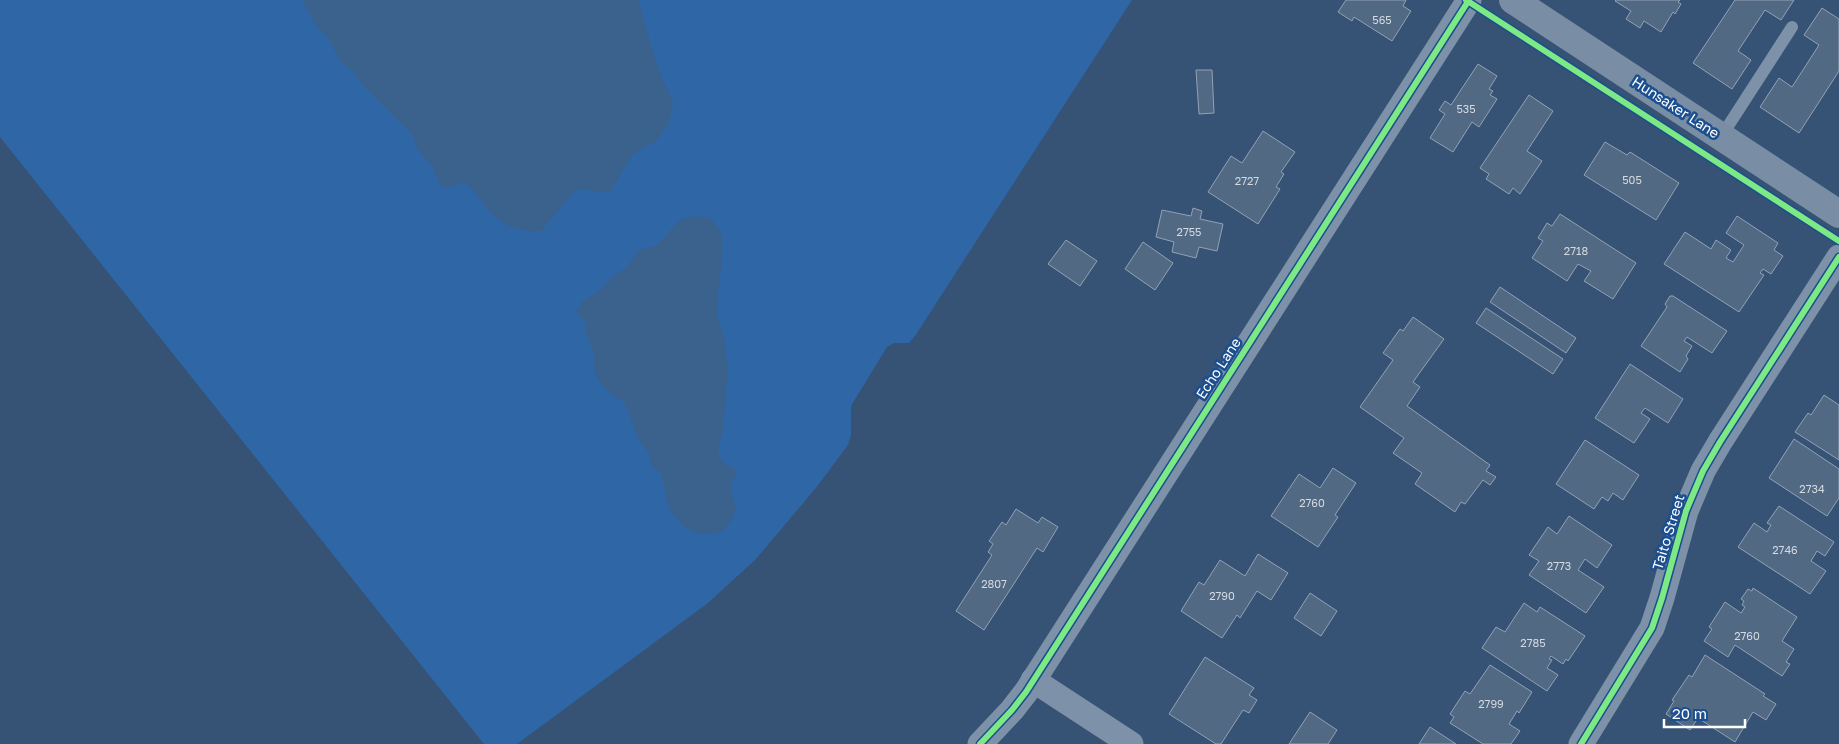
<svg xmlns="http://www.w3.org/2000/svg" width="1839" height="744" font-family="'Golos Text',sans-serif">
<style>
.green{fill:#2f66a5}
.water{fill:#3b618d}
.building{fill:#526984;stroke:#92a2b6}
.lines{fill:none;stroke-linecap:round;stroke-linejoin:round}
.lane{stroke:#7d92a8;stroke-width:12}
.street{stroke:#7d92a8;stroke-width:25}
.secondary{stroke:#798da4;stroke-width:28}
.cycleway-casing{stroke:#1b4f8f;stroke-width:9}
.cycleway{stroke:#7ce984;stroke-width:6}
.labels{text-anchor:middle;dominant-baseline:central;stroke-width:5;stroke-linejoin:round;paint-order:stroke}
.number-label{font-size:11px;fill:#d4dae0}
.street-label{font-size:14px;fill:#fff;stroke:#1b4f8f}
</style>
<rect width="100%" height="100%" fill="#365274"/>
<!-- green -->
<polygon class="green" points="0,0 1132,0 915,336 909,343 894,343 887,347 851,406 851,435 848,445 816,488 755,560 708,603 517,744 484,744 0,137"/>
<!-- water -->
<g class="water">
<path d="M302 0H638L658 69 673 102 669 123 657 140 632 155 610 192 576 189 541 231C518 232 500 225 486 207 479 198 474 190 466 183L452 185 448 188 441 186 431 164 418 150 411 133 363 85 352 71 340 61 329 39 316 25Z"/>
<polygon points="697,216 710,218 720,230 723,249 718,294 718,318 724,337 728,370 723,427 719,447 719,457 726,465 734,468 736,474 731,484 731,493 736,507 732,519 723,531 711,534 698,534 681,524 669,508 661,473 651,465 650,455 638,438 625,403 611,394 601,384 595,374 594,354 586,333 585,321 576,312 582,302 604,287 612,277 625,269 640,250 656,246 680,220"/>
</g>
<!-- building -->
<g class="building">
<polygon points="1346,0 1406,0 1403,6 1411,11 1392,41 1354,17 1352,21 1338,12"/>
<polygon points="1616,0 1680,0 1678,2 1681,4 1675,14 1673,12 1661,32 1644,21 1640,28 1626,19 1631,11 1615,1"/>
<polygon points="1735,0 1794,0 1781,20 1765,10 1738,51 1751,60 1732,89 1693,63"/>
<polygon points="1822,8 1839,19 1839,71 1799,133 1760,107 1779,78 1792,87 1819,45 1804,35"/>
<polygon points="1478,64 1497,76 1489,89 1493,91 1490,95 1497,99 1479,127 1472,122 1453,152 1430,138 1445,114 1439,110 1445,101 1451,105"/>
<polygon points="1196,70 1212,70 1214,113 1199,114"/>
<polygon points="1529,95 1553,111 1527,151 1542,161 1520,194 1513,188 1509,194 1486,179 1489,174 1480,168"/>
<polygon points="1263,131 1295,152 1281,172 1284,174 1276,187 1280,189 1258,224 1208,192 1231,156 1242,163"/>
<polygon points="1605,142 1627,155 1630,152 1679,183 1656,220 1584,175"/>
<polygon points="1193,208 1202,211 1200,219 1223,224 1217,251 1199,247 1196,258 1172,252 1174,242 1156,237 1162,210 1191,216"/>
<polygon points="1560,214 1636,263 1613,299 1584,281 1591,271 1578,264 1567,281 1532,258 1543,241 1538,238 1547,223 1552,226"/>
<polygon points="1737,216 1778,243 1774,250 1783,256 1771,274 1763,269 1760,273 1764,275 1739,312 1664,264 1685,232 1711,249 1716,240 1731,250 1726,258 1733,262 1744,245 1726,233"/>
<polygon points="1066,240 1097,261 1080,286 1048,264"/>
<polygon points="1143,242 1173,263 1155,290 1125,269"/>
<polygon points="1500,287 1576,338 1566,353 1490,302"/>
<polygon points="1670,296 1673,296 1727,331 1712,353 1687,337 1684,341 1692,346 1686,356 1688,359 1680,372 1641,346 1667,307 1665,304"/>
<polygon points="1486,308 1563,359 1553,374 1476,323"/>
<polygon points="1413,317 1444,339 1413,382 1420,387 1407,406 1490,465 1486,471 1496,477 1490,485 1483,480 1465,504 1461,502 1455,512 1415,484 1422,473 1393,453 1404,438 1360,407 1393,360 1383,353 1400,329 1403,331"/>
<polygon points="1630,364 1683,399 1668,423 1645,408 1641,413 1650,419 1634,443 1595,418"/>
<polygon points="1824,395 1839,405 1839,460 1795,432 1808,413 1811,415"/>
<polygon points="1794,439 1839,469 1839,498 1827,516 1769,478"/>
<polygon points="1585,440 1639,475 1623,500 1613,493 1608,501 1602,497 1594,509 1556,484"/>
<polygon points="1333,468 1356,483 1335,515 1338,517 1318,547 1271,516 1299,474 1320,488"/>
<polygon points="1779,506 1834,542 1825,556 1817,551 1811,561 1826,571 1810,594 1738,547 1754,523 1767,532 1771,525 1767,523"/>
<polygon points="1016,509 1038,523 1042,517 1058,527 1043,552 1037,548 984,630 956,611 992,555 988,552 993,544 989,541 1002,522 1006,525"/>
<polygon points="1569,516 1612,545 1597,568 1585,559 1578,570 1604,587 1586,613 1529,575 1539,561 1529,555 1548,527 1557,534"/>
<polygon points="1258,554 1288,573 1271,600 1257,591 1240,618 1237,615 1222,638 1181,611 1199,582 1204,585 1220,560 1245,576"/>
<polygon points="1753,588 1797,617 1782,641 1794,649 1786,662 1790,664 1782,676 1735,645 1728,657 1704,641 1712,629 1709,627 1725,602 1741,613 1745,607 1742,605 1744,601 1741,599 1748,589 1752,591"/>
<polygon points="1310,593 1337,611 1321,636 1294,618"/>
<polygon points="1524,603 1537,612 1540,607 1585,636 1568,661 1566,659 1563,664 1551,656 1549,659 1552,660 1547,668 1558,675 1547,691 1482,648 1496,627 1505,632"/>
<polygon points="1705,655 1765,694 1763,696 1776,704 1766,720 1753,712 1735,742 1698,718 1690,730 1666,714 1674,701 1672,700 1689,675 1692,677"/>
<polygon points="1205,657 1254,688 1249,695 1257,700 1249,713 1243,710 1221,744 1216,744 1169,714"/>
<polygon points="1490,665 1532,692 1519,713 1517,711 1509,724 1520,731 1511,744 1483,744 1450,723 1454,717 1450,714 1465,691 1470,694"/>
<polygon points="1310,712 1337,730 1328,744 1289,744"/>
<polygon points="1430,727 1456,744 1419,744"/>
</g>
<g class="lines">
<!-- lane -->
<polyline class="lane" points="1721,137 1792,27"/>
<!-- street -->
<g class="street">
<polyline points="1033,680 1131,744"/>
<polyline points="980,744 1012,710 1026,692 1469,0"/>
<polyline points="1581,744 1652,628 1662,598 1686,511 1703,471 1720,442 1839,257"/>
</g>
<!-- secondary -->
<polyline class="secondary" points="1513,0 1839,214"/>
<!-- cycleway casing -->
<g class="cycleway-casing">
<g id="cycleway">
<polyline points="1466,0 1839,241"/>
<polyline points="980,744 1012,710 1026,692 1469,0"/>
<polyline points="1581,744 1652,628 1662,598 1686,511 1703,471 1720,442 1839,257"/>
</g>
</g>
<!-- cycleway -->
<use href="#cycleway" class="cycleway"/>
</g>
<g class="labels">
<!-- number labels -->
<g class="number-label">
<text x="1382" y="19">565</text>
<text x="1466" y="108">535</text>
<text x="1632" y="179">505</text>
<text x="1247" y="180">2727</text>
<text x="1189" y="231">2755</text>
<text x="1576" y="250">2718</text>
<text x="1812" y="488">2734</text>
<text x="1312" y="502">2760</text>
<text x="1785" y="549">2746</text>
<text x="1559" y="565">2773</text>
<text x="994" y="583">2807</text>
<text x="1222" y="595">2790</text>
<text x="1747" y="635">2760</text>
<text x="1533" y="642">2785</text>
<text x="1491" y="703">2799</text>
</g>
<!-- street labels -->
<g class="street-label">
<text transform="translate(1676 107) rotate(33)">Hunsaker Lane</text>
<text transform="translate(1218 368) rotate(-57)">Echo Lane</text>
<text transform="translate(1668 532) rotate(-73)">Taito Street</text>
</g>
</g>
<!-- scale -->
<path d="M1664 719v8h81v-8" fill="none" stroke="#ffffff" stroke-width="2.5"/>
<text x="1672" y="719" font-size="15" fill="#ffffff" stroke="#1b4f8f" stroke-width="4" paint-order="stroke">20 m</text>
</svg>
